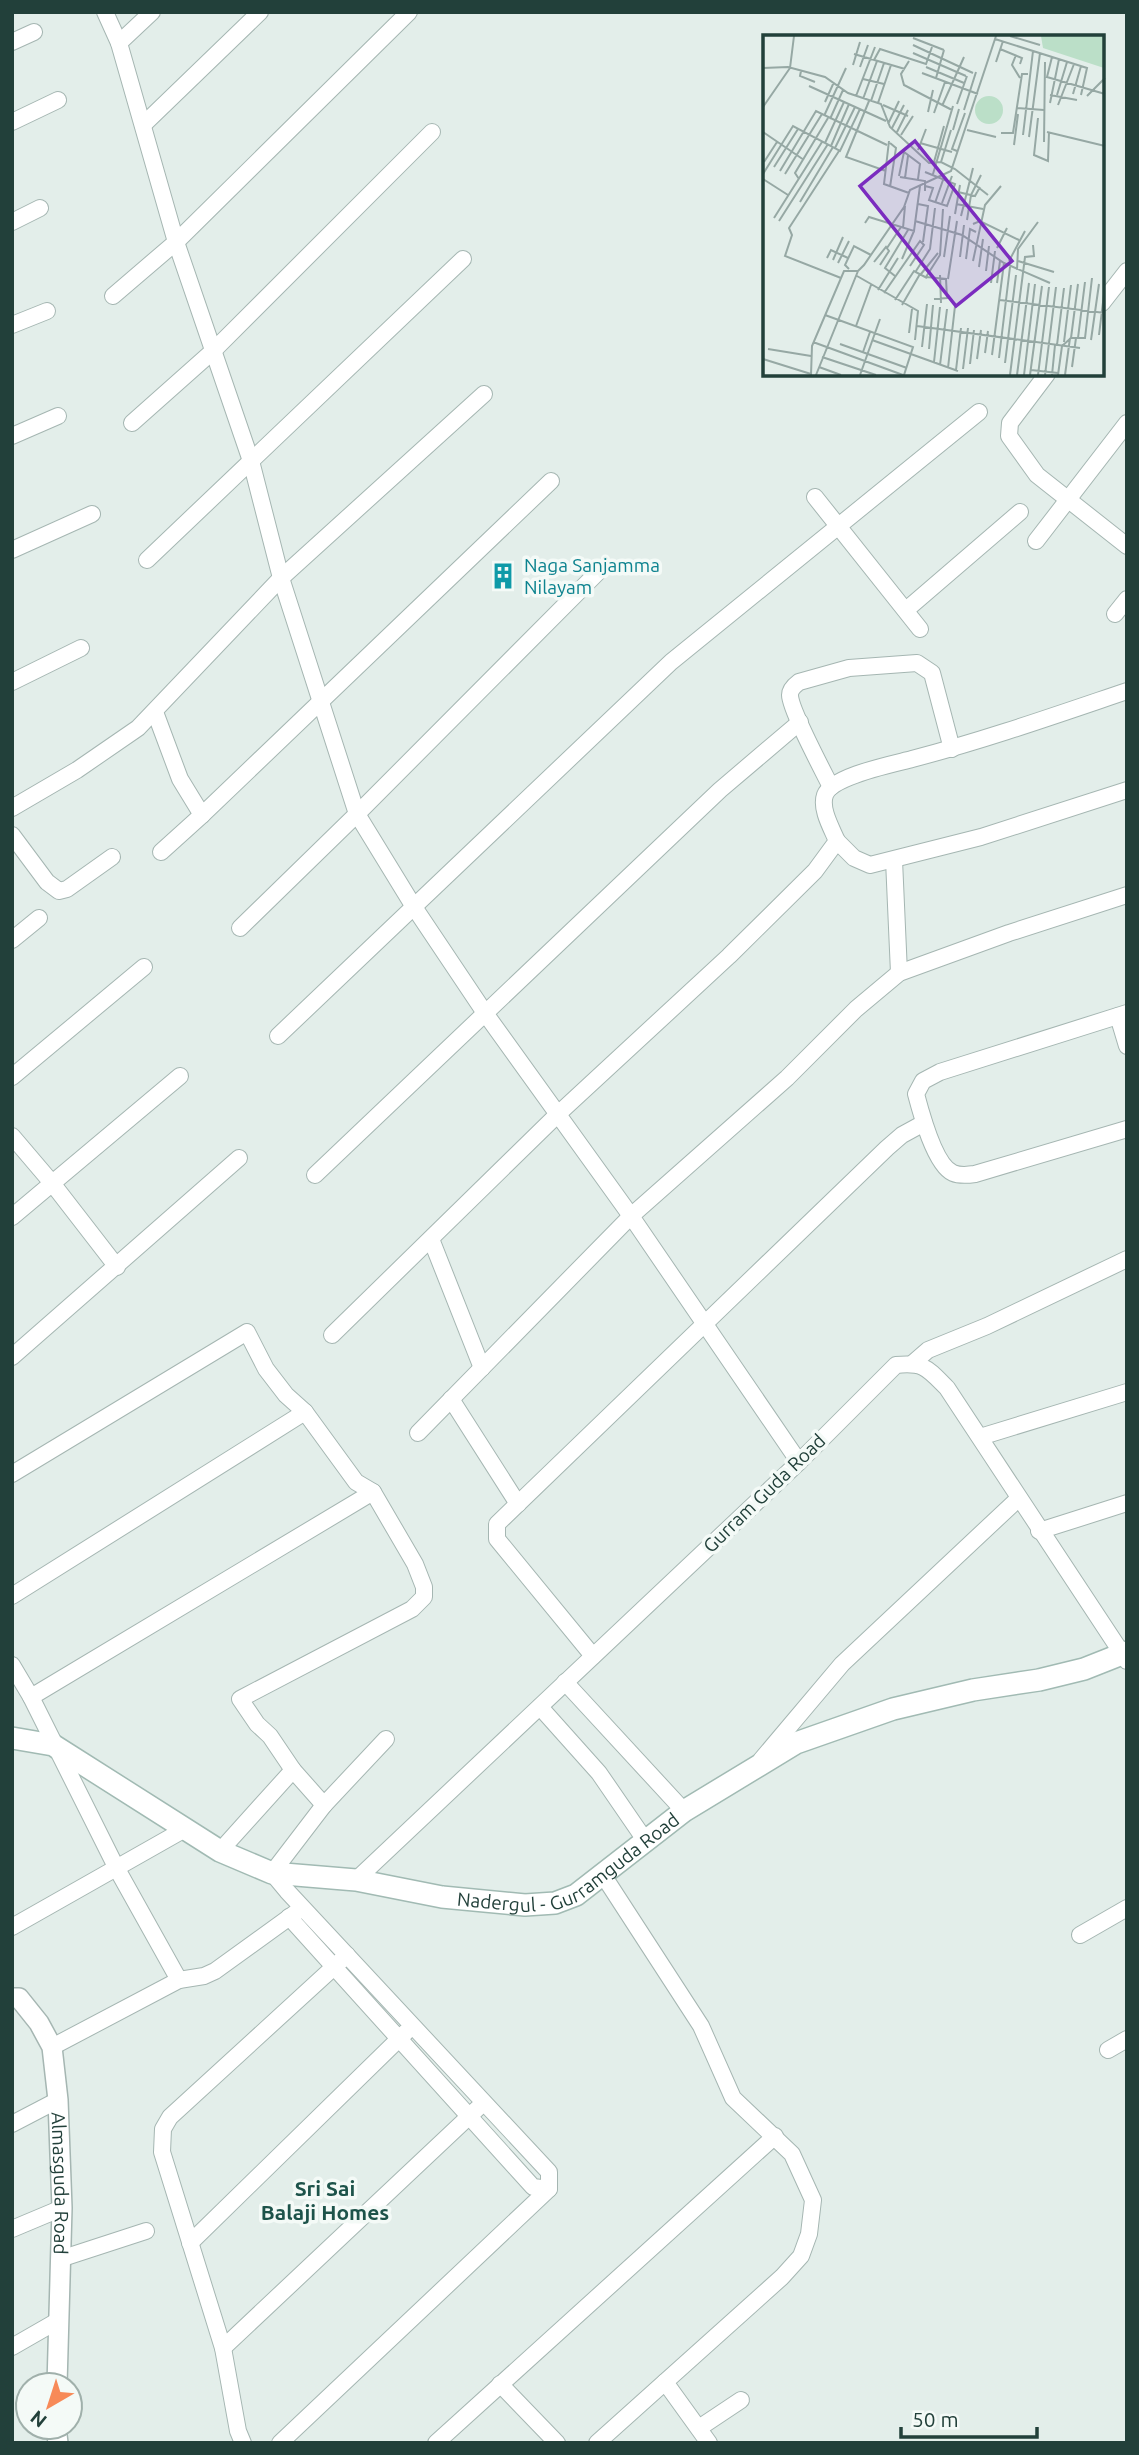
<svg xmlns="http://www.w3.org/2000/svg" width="1139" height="2455" font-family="Ubuntu,sans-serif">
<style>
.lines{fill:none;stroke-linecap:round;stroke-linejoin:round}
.minor-casing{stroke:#a5b6b2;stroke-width:18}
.tertiary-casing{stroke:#a5b6b2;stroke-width:22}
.secondary-casing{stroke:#a1bab3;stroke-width:24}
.minor{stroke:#fff;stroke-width:16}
.tertiary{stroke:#fff;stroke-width:19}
.secondary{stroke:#fff;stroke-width:21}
.labels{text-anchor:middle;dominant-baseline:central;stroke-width:7;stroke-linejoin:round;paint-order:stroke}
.culture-label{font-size:19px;fill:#0d838f;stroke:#f4faf7;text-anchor:start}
.street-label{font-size:19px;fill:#22403a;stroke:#f4faf7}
.neighbourhood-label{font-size:21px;font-weight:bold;fill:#1d534a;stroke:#f4faf7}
.inset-road{fill:none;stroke:#96a8a4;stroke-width:2}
.view{fill:#7b2cbf;fill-opacity:0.15;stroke:#7b2cbf;stroke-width:3.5}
.inset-edge{fill:none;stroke:#22403a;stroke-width:3.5}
</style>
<rect width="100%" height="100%" fill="#e3eeea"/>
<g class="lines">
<!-- minor casing -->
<g class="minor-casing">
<g id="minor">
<polyline points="105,12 119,43 176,242 251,461 281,578 357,814 414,907 485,1013 631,1216 799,1462"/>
<polyline points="12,42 34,32"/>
<polyline points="119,43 152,12"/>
<polyline points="12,122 58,100"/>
<polyline points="143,125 260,12"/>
<polyline points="12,222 40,208"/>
<polyline points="113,296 176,242 409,12"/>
<polyline points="1102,303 1127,271"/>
<polyline points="12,325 47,311"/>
<polyline points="1047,374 1010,423 1009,436 1037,475 1127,546"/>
<polyline points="132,423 213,351 432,132"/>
<polyline points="12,436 58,416"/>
<polyline points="815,497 920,629"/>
<polyline points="1036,541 1127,423"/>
<polyline points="12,550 92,514"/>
<polyline points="147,560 463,259"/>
<polyline points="906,610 1020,512"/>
<polyline points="1115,614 1127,599"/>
<polyline points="12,682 81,648"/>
<polyline points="155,712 180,779 202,815 551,481"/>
<path d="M831 787C823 771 790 709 790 695 790 689 795 685 799 682L849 668 917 663 932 673 952 749"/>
<polyline points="12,808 77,770 138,728 281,578 484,394"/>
<polyline points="12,835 47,882 59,891 67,889 112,857"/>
<polyline points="837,841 854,858 870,865 981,837 1127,790"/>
<polyline points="161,852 202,815"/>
<polyline points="894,860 899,973"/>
<polyline points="240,928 357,814 599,571"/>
<polyline points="12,940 39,918"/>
<path d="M1127 1013 940 1072 923 1081 916 1094C921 1113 935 1165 953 1173 960 1176 968 1175 975 1174L1127 1129"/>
<polyline points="1118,1016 1127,1046"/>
<polyline points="278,1036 671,662 979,412"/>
<polyline points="12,1077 144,967"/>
<polyline points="12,1136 52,1183 117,1267"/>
<polyline points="315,1175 720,790 800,722"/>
<polyline points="12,1217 180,1076"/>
<polyline points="431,1239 482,1368"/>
<path d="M332 1335 557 1115 729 956 815 871 837 841C832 829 820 809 825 795 832 776 893 764 912 759 985 740 1056 715 1127 691"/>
<polyline points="12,1357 239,1158"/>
<polyline points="913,1363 928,1350 987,1326 1127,1259"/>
<polyline points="451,1399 518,1504"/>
<polyline points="418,1433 631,1216 787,1078 856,1009 899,973 1009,933 1127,895"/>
<polyline points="980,1437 1127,1392"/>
<polyline points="12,1474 247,1332 266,1369 286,1395 305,1412 356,1482 373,1492 415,1564 424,1587 424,1597 412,1609 240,1699 257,1724 270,1736 293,1770 324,1805"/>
<polyline points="1039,1531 1127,1503"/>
<polyline points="12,1596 305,1412"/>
<polyline points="593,1656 497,1539 497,1524 887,1148 902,1135 924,1123"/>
<polyline points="12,1665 31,1697 117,1869 179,1980"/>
<polyline points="565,1682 684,1811"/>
<polyline points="31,1697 373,1492"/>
<polyline points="540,1707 599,1773 645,1840"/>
<polyline points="761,1760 842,1664 1019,1498"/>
<polyline points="220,1851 293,1770"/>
<path d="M356 1880 799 1462 896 1365C924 1362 927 1368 947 1388L1127 1661"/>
<polyline points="289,1917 533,2187 549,2189"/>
<polyline points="12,1927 185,1829"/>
<polyline points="1080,1935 1127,1908"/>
<polyline points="52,2047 179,1980 204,1976 215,1971 298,1911"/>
<polyline points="1108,2050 1127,2039"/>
<polyline points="12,2124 58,2100"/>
<polyline points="12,2229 62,2208"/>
<polyline points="190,2243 406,2032"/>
<polyline points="60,2259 146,2231"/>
<polyline points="12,2347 59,2320"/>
<polyline points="223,2348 478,2108"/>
<polyline points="665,2382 709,2443"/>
<polyline points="500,2384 557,2443"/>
<polyline points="699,2428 741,2400"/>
<polyline points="243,2443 238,2431 223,2348 162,2152 163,2129 170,2117 347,1955"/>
<polyline points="280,2443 549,2189 549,2172 287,1891 272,1873 324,1805 386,1739"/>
<polyline points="436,2443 775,2136"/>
<polyline points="597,2443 782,2277 801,2256 809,2234 813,2200 792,2154 733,2098 701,2026 603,1875"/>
</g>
</g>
<!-- tertiary casing -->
<g class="tertiary-casing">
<g id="tertiary">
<path id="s1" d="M12 1998H19L39 2023 52 2047 58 2100 62 2208 57 2385"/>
<polyline points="56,2427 58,2443"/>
</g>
</g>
<!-- secondary casing -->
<g class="secondary-casing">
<g id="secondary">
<path id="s2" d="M12 1738 53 1745 220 1851 272 1873 356 1880 442 1897 525 1905 555 1903 576 1895 684 1811 796 1743 893 1709 973 1690 1039 1680 1084 1669 1127 1652"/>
</g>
</g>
<!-- minor -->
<use href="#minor" class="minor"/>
<!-- tertiary -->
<use href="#tertiary" class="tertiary"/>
<!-- secondary -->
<use href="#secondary" class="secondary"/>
</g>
<!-- icons -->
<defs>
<g id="building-bare" transform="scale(2.1)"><path d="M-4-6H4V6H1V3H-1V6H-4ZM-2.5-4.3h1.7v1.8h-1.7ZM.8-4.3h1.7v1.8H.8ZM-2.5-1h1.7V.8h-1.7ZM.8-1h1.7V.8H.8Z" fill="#0f9aa8" stroke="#f4faf7" stroke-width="2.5" paint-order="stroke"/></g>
</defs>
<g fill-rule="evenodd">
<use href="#building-bare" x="503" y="576"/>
</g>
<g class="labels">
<!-- culture labels -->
<g class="culture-label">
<text x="524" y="565">Naga Sanjamma<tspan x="524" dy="22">Nilayam</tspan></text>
</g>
<!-- street labels -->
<g class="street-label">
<text transform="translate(764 1493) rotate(-44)">Gurram Guda Road</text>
<text stroke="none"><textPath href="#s2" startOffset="607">Nadergul - Gurramguda Road</textPath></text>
<text stroke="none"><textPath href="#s1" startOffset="203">Almasguda Road</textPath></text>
</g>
<!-- neighbourhood labels -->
<g class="neighbourhood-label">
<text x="325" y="2188">Sri Sai<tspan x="325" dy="24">Balaji Homes</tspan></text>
</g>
</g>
<!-- overview -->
<g transform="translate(763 35)">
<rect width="341" height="341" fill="#e3eeea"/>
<path d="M278 1H341V33L280 13ZM212 75a14 14 0 1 1 28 0a14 14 0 1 1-28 0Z" fill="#bbdfc8"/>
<path class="inset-road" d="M247 1 277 10M150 3 181 15M232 4 324 33 318 60M150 10 210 38M237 14 259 23 257 29M150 18 203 41M91 19 142 34M253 20 249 30 257 43M289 22 284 42 342 59M111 25 117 14 163 29 169 12M146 26 138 39 141 50 189 75M233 27 240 6M90 30 97 7M97 32 105 10M163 32 201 48M0 33 25 32 62 42 85 58 118 69 127 92 166 128 178 127 192 134 225 160M38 36 37 41 52 47M159 38 215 59M173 43 181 15M100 44 121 49M46 51 123 86M310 59 318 31M287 60 314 65M294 60 304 27M93 61 112 12M324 61 342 43M100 64 114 26M106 66 83 122 123 136M108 66 121 28M62 67 71 47M115 68 128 30M287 68 296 24M194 69 204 41M120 70 145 81M295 70 311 29M179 71 201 22M0 72 27 33 31 1M254 73 281 75M201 75 213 37M165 77 170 55M171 78 182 47M61 81 83 33M275 83 271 120 285 126 286 97M67 84 80 55M125 89 136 66M129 93 141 70M190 95 196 74M204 95 233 102M0 97 41 125M134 97 145 75M284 97 342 111M238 98H250L259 39H265M138 100 150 81M260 100 270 16M266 102 277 18M126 106 121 149 146 158M281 107 282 27M62 108 81 67M157 108 189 117M251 110 255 79M68 111 86 69M72 113 92 72M155 115 163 94M76 116 26 193 29 200 22 221 78 243M194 116 189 114 202 78M1 127 14 107M171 127 181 91M178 127 188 95M11 132 35 94M17 136 53 76 124 110M0 139 30 91 77 116 97 74M22 139 59 79M170 139 190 71M136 141 141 117 157 129 155 144M137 142 162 146V156M142 143 145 121M0 144 25 160M36 144 32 138 65 83M162 151 170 153 166 165 184 171 192 149 162 137M127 152 133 113 127 108M195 157 212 161 217 152M37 167 70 112M172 168 180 145M179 168 189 141M155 169 165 171 160 207M193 169 220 174M192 179 197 150M198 181 210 133M11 183 59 107M204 185 208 160 218 140M16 186 65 109M152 186 199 200 241 228 287 248M102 188 106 182 151 196 157 151M210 189 217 186 256 205M140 193 142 171M124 213 138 192M234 213 244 193M181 222 187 181M197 222 201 190M64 223 68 215 85 223M139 224 151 196M203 224 207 194 213 197M70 225 80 202M210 226 222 170 238 151M246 226 262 196M255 226 291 237M111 227 123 212 126 216 117 230M75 228 86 206M216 232 220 204M86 234 82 230 91 211 108 220M254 235 255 214 275 187M153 236 167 214 172 173M223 236 226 211M158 239 175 218M177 240 178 268M94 241 155 276 152 305M132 241 122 233 145 195M185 244 194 186M228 248 232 216M234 248 237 226M115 255 135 223M121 258 157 206 161 210 147 231M171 264 184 263 183 244 163 242 177 220 180 174M132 265 151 236 164 243M237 265 342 278M139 270 157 239M62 280 150 312 141 340M93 291 108 250M154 291 317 313M146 298 149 274M336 300 341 259M308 303 315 249M315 303 322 247M109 305 195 336M328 305 336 249M50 307 140 340M301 307 308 250M77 309 144 333M294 310 301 253M159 312 164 269M5 314 48 321M166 314 170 270M100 317 107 297M222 318 225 296M229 320 241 228M59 322 113 340M236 323 247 232M0 324 48 339M214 324 218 295M171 327 177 272M242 328 253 240M207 329 211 295M177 330 184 274M56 332 78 340M309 332 313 303M185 333 192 271M200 334 205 293M193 335 198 293M268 335 295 338M48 340 49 311 81 236H95L101 230 141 172 147 155 188 136 233 1M53 340 95 236M97 340 117 284M247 340 262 222 271 221 270 210M254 340 266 248M261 340 272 249M267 340 279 251M275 340 286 252M282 340 293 252M289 340 292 310M295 340 299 311 308 303H322L329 243M302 340 307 303"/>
<path class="view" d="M152 106 249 226 193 271 97 151Z"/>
<rect width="341" height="341" class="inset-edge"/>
</g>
<!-- border -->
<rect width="1139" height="2455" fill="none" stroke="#22403a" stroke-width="28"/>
<!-- north arrow -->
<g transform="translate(49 2406) rotate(219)"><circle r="33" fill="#f4faf7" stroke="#a0b0ab" stroke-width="2"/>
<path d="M0-5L12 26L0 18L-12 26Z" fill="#f78a58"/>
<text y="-10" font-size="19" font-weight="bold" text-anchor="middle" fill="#22403a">N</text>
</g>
<!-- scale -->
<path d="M901 2427v10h136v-10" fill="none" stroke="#22403a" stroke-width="3.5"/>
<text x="912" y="2427" font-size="21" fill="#22403a" stroke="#f4faf7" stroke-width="5" paint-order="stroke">50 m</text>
</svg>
